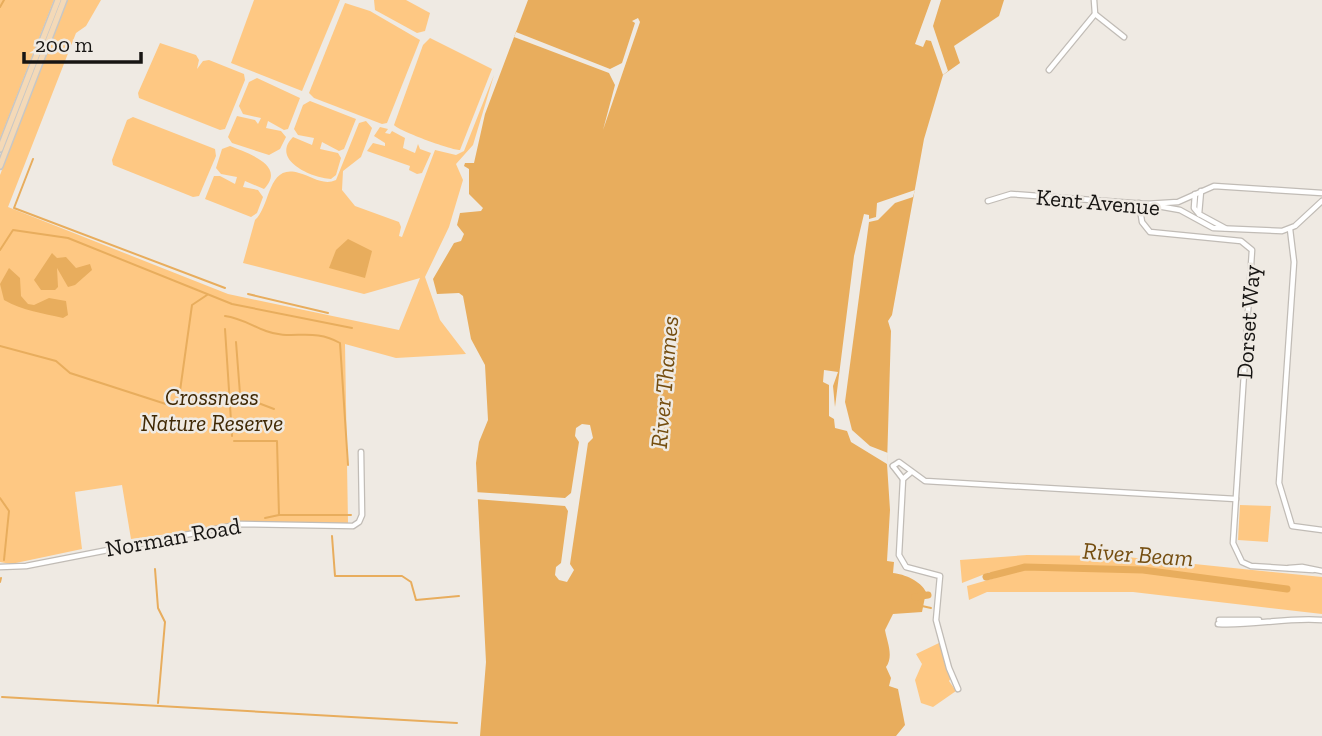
<svg xmlns="http://www.w3.org/2000/svg" width="1322" height="736" font-family="'Zilla Slab',serif">
<style>
.green{fill:#fec883}
.water{fill:#e8ad5d}
.pier{fill:#efeae3}
.lines{fill:none;stroke-linecap:round;stroke-linejoin:round}
.stream{stroke:#e8ad5d;stroke-width:2}
.river{stroke:#e8ad5d;stroke-width:7}
.minor-casing{stroke:#c1bcb6;stroke-width:7}
.major-casing{stroke:#c7c7c6;stroke-width:8}
.minor{stroke:#fff;stroke-width:4.5}
.major{stroke:#f4d9b7;stroke-width:5}
.labels{text-anchor:middle;dominant-baseline:central;stroke-width:5;stroke-linejoin:round;paint-order:stroke}
.street-label{font-size:23px;fill:#171513;stroke:#efeae3}
.park-label{font-size:23px;font-style:italic;fill:#3f2804;stroke:#efeae3}
.water-label{font-size:24px;font-style:italic;fill:#744d0f;stroke:#efeae3}
</style>
<rect width="100%" height="100%" fill="#efeae3"/>
<!-- green -->
<g class="green">
<polygon points="0,0 54,0 0,139"/>
<path d="M67 0H101L86 26 76 33 8 207 228 294 399 330 420 278 364 294 243 263 255 220C271 206 267 163 299 173 311 176 323 186 336 180L359 123 366 121 372 128 361 157 343 171 342 190 355 206 399 222 401 227 399 236 402 237 435 150 456 155 464 151 494 75 473 145 456 164 463 180 449 227 425 277 440 320 466 354 396 358 345 344 348 523 233 525 131 539 122 485 75 492 82 549 11 564 0 562V175Z"/>
<polygon points="254,0 340,0 302,91 231,63"/>
<polygon points="374,0 406,0 430,13 425,31 417,33 375,10"/>
<polygon points="345,3 370,11 420,40 387,123 382,124 314,98 309,93"/>
<path d="M430 38 492 69 460 150C450 150 397 130 394 125L423 45Z"/>
<polygon points="160,43 196,55 199,60 197,69 203,61 209,60 244,74 245,80 225,129 220,130 139,98 138,93"/>
<polygon points="257,78 300,98 288,129 284,130 268,121 266,128 281,131 286,137 280,149 269,155 232,143 228,137 237,116 255,120 258,124 261,118 243,114 239,106 249,82"/>
<path d="M310 101 356 119 344 149 339 151 322 142 320 149 338 153 341 158 336 175 331 179C312 178 270 160 293 137L312 145 314 138 298 135 294 129 303 105Z"/>
<polygon points="133,117 215,149 216,156 199,196 193,197 113,165 112,160 127,120"/>
<polygon points="380,127 388,129 385,133 390,134 392,131 405,138 403,148 415,153 418,144 420,149 431,153 422,173 417,174 409,170 410,166 367,151 373,143 385,146 385,143 374,136"/>
<path d="M230 146C247 153 287 165 264 189L245 181 243 187 258 190 263 197 257 213 251 217 205 199 214 176H220L235 184 237 177 221 174 216 168 222 149Z"/>
<polygon points="1240,505 1271,506 1268,542 1238,540"/>
<polygon points="1027,555 1117,556 1322,577 1322,614 1133,592 987,592 969,600 967,586 995,578 990,572 962,583 960,560"/>
<polygon points="939,643 951,678 949,681 956,691 933,707 921,703 915,680 922,664 916,654"/>
</g>
<!-- water -->
<g class="water">
<path d="M528 0H1004L999 16 954 46 960 63 943 75 924 139 892 315 888 321 891 331 887 464 890 510 887 561 894 562 893 573C904 574 921 581 926 592L922 612 893 614 885 630C887 642 894 656 886 667L891 678 889 686 898 689 905 725 896 736H480L486 662 476 463 479 442 488 420 485 365 471 339 463 296 459 293 437 294 433 279 454 243 461 241 464 234 457 225 460 213 481 211 483 208 469 194V169L464 166 465 163H474L485 114Z"/>
<polygon points="348,239 372,251 365,278 329,268 336,250"/>
<polygon points="52,253 57,258 66,257 76,268 90,264 92,270 75,285 68,287 57,268 58,287 55,290 41,290 34,280"/>
<path d="M9 268 20 278 21 296 28 304 34 305 49 298 66 301 68 315 63 318C43 313 23 311 4 300L0 284Z"/>
</g>
<!-- pier -->
<g class="pier">
<polygon points="931,0 941,0 933,26 948,71 943,75 931,41 926,40 923,47 915,44"/>
<polygon points="638,18 640,22 603,130 615,85 609,73 514,37 516,32 610,69 622,63 635,23 632,21"/>
<polygon points="915,190 913,197 895,203 878,220 869,222 845,402 852,430 870,446 888,453 887,464 851,442 847,431 835,428 834,419 829,416 829,385 823,382 824,370 838,372 833,386 835,407 854,256 864,214 869,215 869,219 876,217 877,203"/>
<polygon points="582,424 590,425 593,438 588,443 570,564 574,570 567,582 559,580 555,575 556,567 561,563 568,511 565,506 475,499 474,492 565,498 571,493 579,442 575,436 576,428"/>
</g>
<g class="lines">
<!-- stream -->
<g class="stream">
<polyline points="0,7 4,0"/>
<polyline points="33,159 14,208 225,288"/>
<polyline points="0,250 13,230 68,238 232,304 352,328"/>
<polyline points="248,294 328,313"/>
<path d="M225 316C241 318 252 326 266 331 292 341 312 327 340 343L348 465"/>
<polyline points="225,329 232,436"/>
<polyline points="236,342 240,394"/>
<polyline points="0,346 56,361 70,373 172,406 179,398 192,305 207,295"/>
<polyline points="248,399 274,409"/>
<polyline points="234,441 277,441 279,515"/>
<polyline points="0,498 9,511 4,560"/>
<polyline points="265,518 279,515 351,515"/>
<polyline points="332,536 335,576 402,576 411,582 416,600 459,596"/>
<polyline points="155,569 158,608 165,622 158,703"/>
<polyline points="0,582 1,578"/>
<polyline points="922,606 931,608"/>
<polyline points="2,697 457,723"/>
</g>
<!-- river -->
<g class="river">
<polyline points="986,577 1025,567 1143,570 1287,589"/>
<polyline points="915,597 928,595"/>
</g>
<!-- minor casing -->
<g class="minor-casing">
<g id="minor">
<polyline points="1095,14 1124,37"/>
<polyline points="1049,70 1095,14 1094,0"/>
<polyline points="1201,191 1199,214 1225,228"/>
<polyline points="1195,194 1194,208 1199,214"/>
<polyline points="988,201 1011,194 1146,204 1180,210 1213,228 1282,231 1295,226 1322,201"/>
<polyline points="1139,203 1142,222 1150,232 1241,241 1252,250 1233,543 1242,562 1251,566 1313,570"/>
<polyline points="1146,204 1178,202 1214,186 1322,193"/>
<polyline points="1290,229 1294,262 1279,483 1292,526 1322,530"/>
<polyline points="893,466 899,462 925,481 1236,499"/>
<polyline points="893,466 903,479"/>
<polyline points="910,473 903,479 899,555 906,567 940,576 936,620 949,668 958,689"/>
<polyline points="0,567 26,566 241,524 353,526 359,522 362,515 361,452"/>
<polyline points="1289,568 1302,567 1322,571"/>
<polyline points="1219,620 1259,620"/>
<path d="M1218 624C1253 626 1287 617 1322 620"/>
</g>
</g>
<!-- major casing -->
<g class="major-casing">
<g id="major">
<polyline points="0,149 58,0"/>
<polyline points="0,166 64,0"/>
</g>
</g>
<!-- minor -->
<use href="#minor" class="minor"/>
<!-- major -->
<use href="#major" class="major"/>
</g>
<g class="labels">
<!-- street labels -->
<g class="street-label">
<text transform="translate(1098 202) rotate(5)">Kent Avenue</text>
<text transform="translate(1248 322) rotate(-86)">Dorset Way</text>
<text transform="translate(173 537) rotate(-10)">Norman Road</text>
</g>
<!-- park labels -->
<g class="park-label">
<text x="212" y="397">Crossness<tspan x="212" dy="26">Nature Reserve</tspan></text>
</g>
<!-- water labels -->
<g class="water-label">
<text transform="translate(664 382) rotate(-85)">River Thames</text>
<text transform="translate(1138 554) rotate(4)">River Beam</text>
</g>
</g>
<!-- scale -->
<path d="M24 52v10h117v-10" fill="none" stroke="#171513" stroke-width="3.5"/>
<text x="35" y="52" font-size="21" fill="#171513" stroke="#efeae3" stroke-width="5" paint-order="stroke">200 m</text>
</svg>
